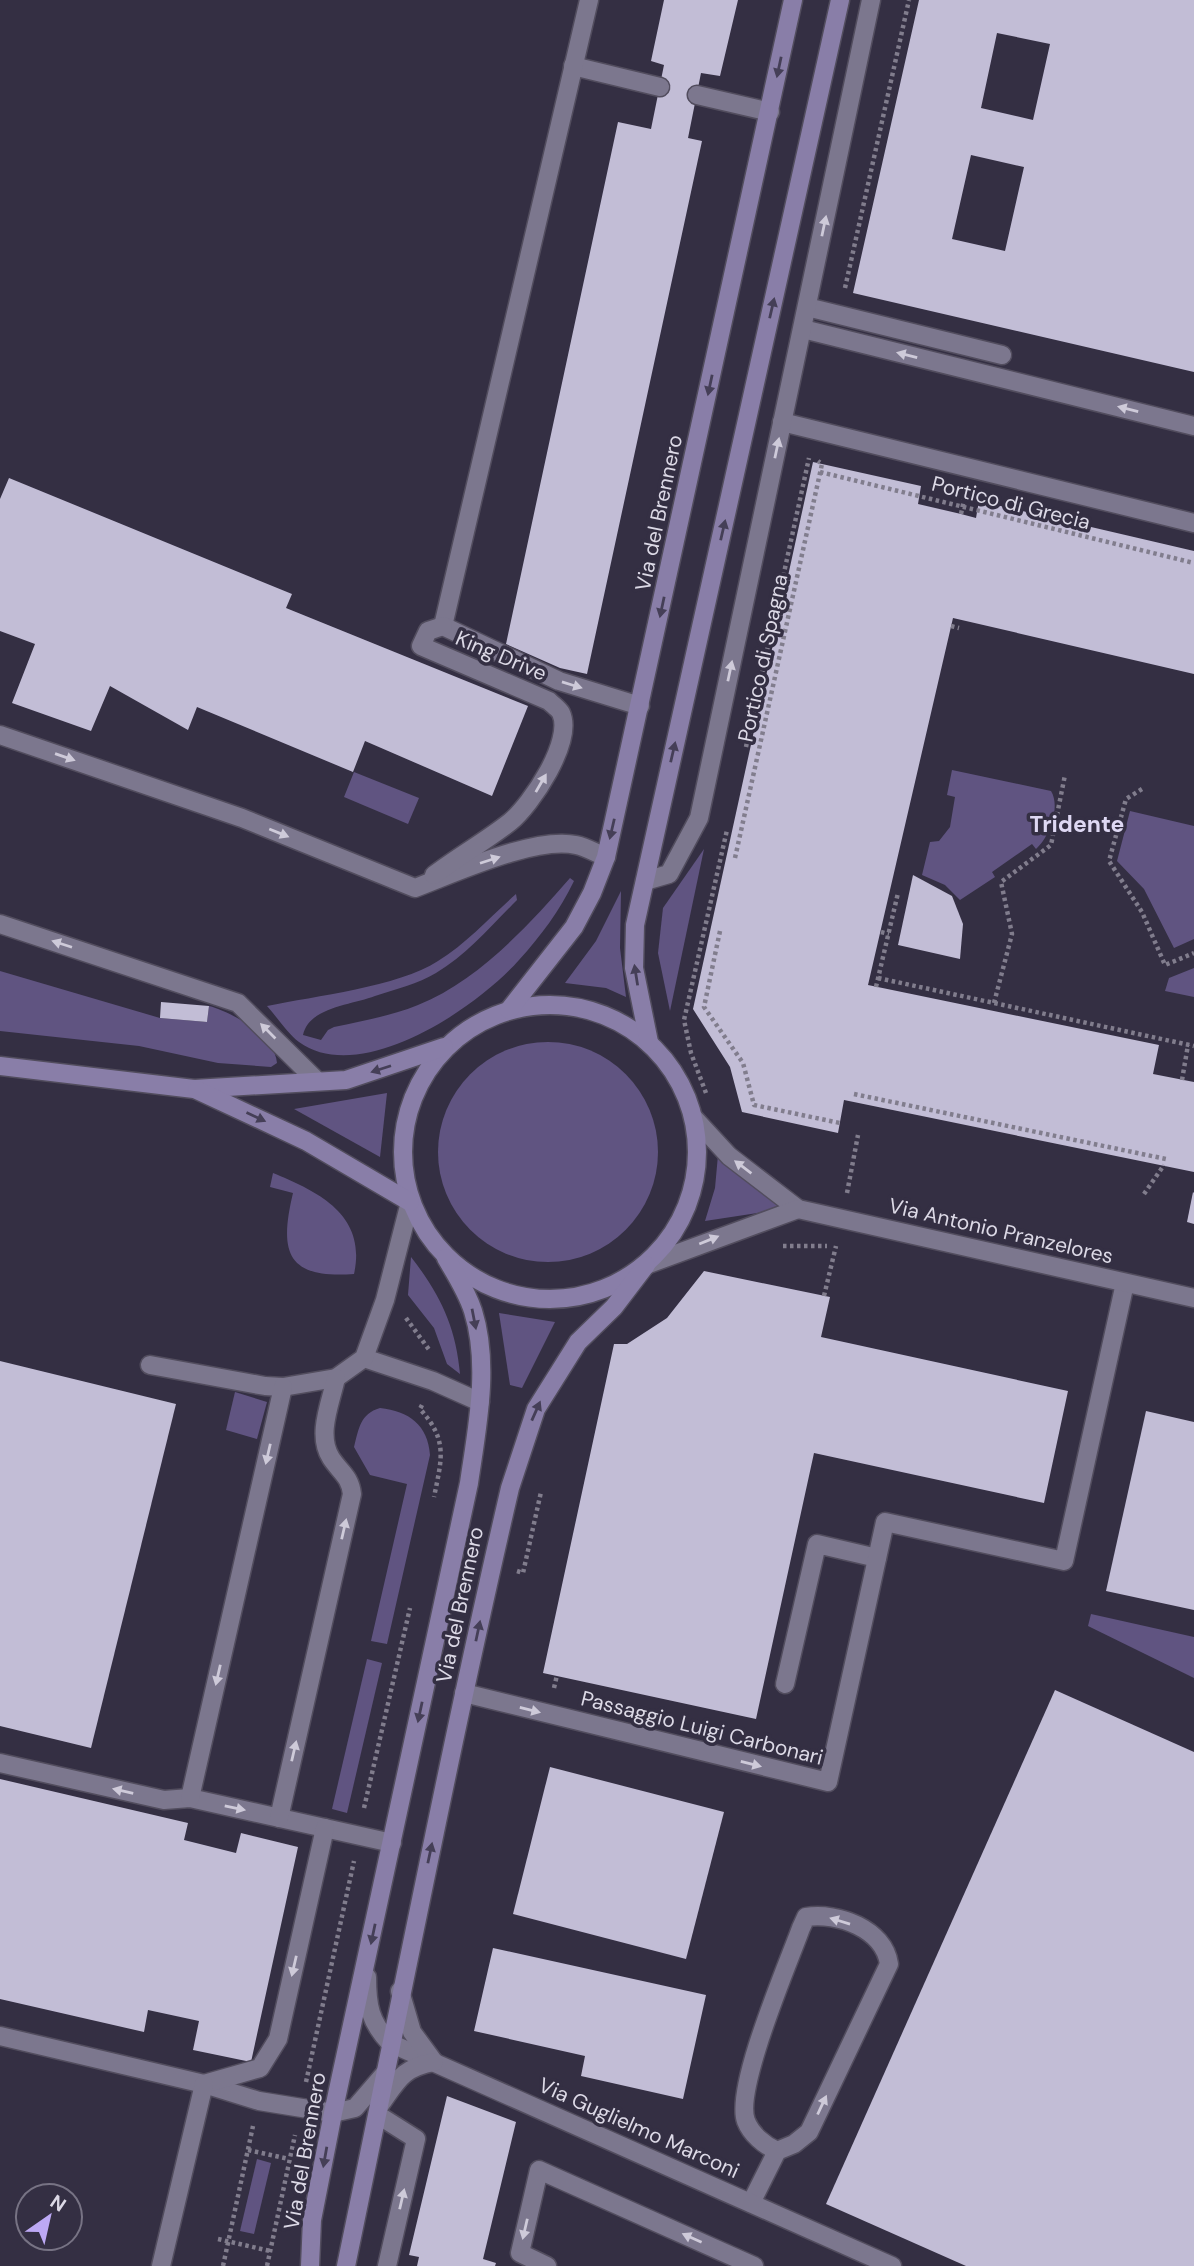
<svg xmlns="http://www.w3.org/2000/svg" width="1194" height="2266" font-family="'DM Sans',sans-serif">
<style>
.green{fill:#605481}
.building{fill:#c2bdd6;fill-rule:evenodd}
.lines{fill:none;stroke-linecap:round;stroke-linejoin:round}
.lane-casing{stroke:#524d5e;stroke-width:21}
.street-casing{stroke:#524d5e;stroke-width:21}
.secondary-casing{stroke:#524d5e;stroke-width:21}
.path{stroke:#817d8d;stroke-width:4.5;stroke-dasharray:3.5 3.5;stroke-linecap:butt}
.lane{stroke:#7c778e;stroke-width:18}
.street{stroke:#7c778e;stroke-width:18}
.secondary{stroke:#897ea8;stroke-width:18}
.oneway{fill:#453f57}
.oneway2{fill:#cecad9}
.labels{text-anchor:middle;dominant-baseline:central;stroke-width:7;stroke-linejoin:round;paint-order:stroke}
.street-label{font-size:21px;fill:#dcd9e6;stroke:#342f43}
.neighbourhood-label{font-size:23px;font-weight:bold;fill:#ded8f3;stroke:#342f43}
</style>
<rect width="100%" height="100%" fill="#342f43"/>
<!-- green -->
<g class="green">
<path d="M952 770 1051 791C1061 807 1049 838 1036 849L1032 844 992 872 995 877 960 900 945 885 922 875 930 842 939 841 950 827 955 797 947 795Z"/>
<polygon points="354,772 419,798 408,824 344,797"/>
<polygon points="1130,811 1194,826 1194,939 1174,948 1144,889 1117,861"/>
<polygon points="704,849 670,1011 658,953 663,908"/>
<path d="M570 878 574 881C560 910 541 936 519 960 478 1007 361 1087 299 1042 287 1033 277 1017 267 1006 315 996 398 987 438 961 467 943 491 916 516 894L517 900C492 925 467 955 436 973 418 984 396 989 375 996 352 1005 309 1007 303 1035L321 1040 328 1030 334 1027C362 1021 391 1016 418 1005 478 981 528 926 570 878Z"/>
<polygon points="621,891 620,948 626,997 606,988 565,983 596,941"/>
<polygon points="1194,968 1194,997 1165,991 1169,978"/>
<path d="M0 971 160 1018 207 1022 209 1006C232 1012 275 1036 277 1063L271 1067 218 1063 139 1046 0 1031Z"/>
<circle cx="548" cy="1152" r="110"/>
<polygon points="387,1093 380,1157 294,1109"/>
<polygon points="718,1155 790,1208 705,1221 715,1188"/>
<path d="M273 1173C319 1192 367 1215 354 1274 286 1279 279 1252 293 1193L270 1187Z"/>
<path d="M411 1257C440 1294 456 1327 460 1374L447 1364 434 1328 408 1295Z"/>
<polygon points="499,1313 555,1322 522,1388 510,1385"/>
<polygon points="235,1392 267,1402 257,1439 226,1430"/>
<path d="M380 1408C409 1411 428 1425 430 1455L387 1644 371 1641 407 1484 370 1475 354 1447C359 1428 360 1414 380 1408Z"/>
<polygon points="1091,1614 1194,1637 1194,1678 1088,1626"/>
<polygon points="367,1659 382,1663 347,1813 332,1809"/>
<polygon points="257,2159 271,2163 254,2234 240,2231"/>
</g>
<!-- building -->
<g class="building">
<polygon points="664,0 738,0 720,76 701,73 688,138 702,141 587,674 560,668 506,644 618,122 651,129 664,65 651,61"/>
<path d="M919 0H1194V372L853 293ZM997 33 1050 44 1033 120 981 108ZM971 155 1024 167 1005 251 952 239Z"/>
<polygon points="813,462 921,486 918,504 961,514 976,518 979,501 1194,551 1194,674 953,618 868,985 1159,1045 1153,1074 1194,1082 1194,1172 844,1100 838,1133 742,1112 730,1067 693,1009"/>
<polygon points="9,478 292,594 286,608 528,706 492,796 365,741 353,772 197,707 188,730 110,686 91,731 12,703 35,644 0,631 0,499"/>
<polygon points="913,875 952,896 963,924 960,959 898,945"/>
<polygon points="161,1002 209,1006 207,1022 160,1018"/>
<polygon points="1193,1192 1194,1193 1194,1224 1187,1222"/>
<polygon points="704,1271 830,1297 821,1337 1068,1391 1044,1503 814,1453 756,1719 543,1673 614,1344 627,1344 667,1318"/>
<polygon points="0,1361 176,1404 91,1748 0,1726"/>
<polygon points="1146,1411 1194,1422 1194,1610 1106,1591"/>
<polygon points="1055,1690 1194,1752 1194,2266 966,2266 826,2204"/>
<polygon points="550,1767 724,1812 686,1959 513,1914"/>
<polygon points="0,1779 188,1823 184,1840 236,1853 241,1833 298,1847 251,2062 193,2050 199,2021 148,2010 144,2032 0,1999"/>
<polygon points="493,1948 706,1995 683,2099 581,2076 585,2056 474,2031"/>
<polygon points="447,2096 516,2122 483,2259 496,2263 495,2266 417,2266 419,2257 409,2255"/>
</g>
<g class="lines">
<!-- lane casing -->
<g class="lane-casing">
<g id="lane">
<polyline points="573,66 660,87"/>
<polyline points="697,95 770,112"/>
<polyline points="807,307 1002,355"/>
<polyline points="803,329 1194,426"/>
<polyline points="782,422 1194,523"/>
<polyline points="443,626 589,0"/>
<polyline points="443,626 559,681 640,706"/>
<path d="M0 735 242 818 415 888C455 873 535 836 576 845 586 847 596 853 606 857"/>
<path d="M434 875C459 856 486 841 510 822 531 805 574 741 561 713 559 709 553 705 549 701L421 646 428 631 443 626"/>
<polyline points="645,881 669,874 699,818 871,0"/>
<polyline points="0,924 238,1003 316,1080"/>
<polyline points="364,1358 433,1381 480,1402"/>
<polyline points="150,1365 265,1386 283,1387 336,1378 364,1358 385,1300 410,1202"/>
<polyline points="785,1684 817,1544 877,1558"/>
<polyline points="464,1693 828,1782 885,1522 1064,1561 1125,1283"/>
<polyline points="0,1763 164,1800 190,1798 392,1843"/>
<polyline points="190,1798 283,1387"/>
<path d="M279 1818 352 1494C350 1476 340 1472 331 1458 316 1435 331 1402 336 1378"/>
<polyline points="0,2036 204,2084 259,2101 333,2113 355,2108 386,2072"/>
<polyline points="204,2084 260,2068 278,2039 325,1828"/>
<polyline points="378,2115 416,2139 387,2266"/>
<path d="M751 2203 777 2151 794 2144 809 2132 889 1964C884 1929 838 1912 806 1917L801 1928C788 1964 734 2089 746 2121 751 2134 764 2145 777 2151"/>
<polyline points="161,2266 204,2084"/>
<polyline points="547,2266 520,2253 539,2170 754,2266"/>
</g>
</g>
<!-- street casing -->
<g class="street-casing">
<g id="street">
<polyline points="694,1118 729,1156 798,1209 1194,1298"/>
<polyline points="646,1265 798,1209"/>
<path d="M367 1977C367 2006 370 2022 390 2043L892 2266"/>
<polyline points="400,1991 412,2032 434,2062"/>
<path d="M380 2105C398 2080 402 2068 434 2062"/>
</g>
</g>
<!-- secondary casing -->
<g class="secondary-casing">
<g id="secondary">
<circle cx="550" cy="1152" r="147"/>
<polyline points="509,1010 574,927 592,893 606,857 793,0"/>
<polyline points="649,1042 634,968 635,925 840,0"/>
<polyline points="0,1066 194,1089 346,1080 444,1047"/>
<polyline points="197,1090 306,1141 410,1202"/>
<path d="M310 2266 312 2220 333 2113 469 1483C477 1428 490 1365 473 1311 467 1292 456 1275 446 1258"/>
<path d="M346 2266C400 2006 450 1746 510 1488L536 1409 578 1342 614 1307 646 1265"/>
</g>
</g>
<!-- path -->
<g class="path">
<polyline points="845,288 909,0"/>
<polyline points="820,472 1194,563"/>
<polyline points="961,514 965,495"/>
<polyline points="951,626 959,628"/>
<polyline points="746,747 809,458"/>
<polyline points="1142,789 1126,799 1109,861 1142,912 1165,965 1194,953"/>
<polyline points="735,858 822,464 818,461"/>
<polyline points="720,931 704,1007 743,1063 754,1105 840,1123"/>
<polyline points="881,932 889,934"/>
<polyline points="878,978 1194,1046"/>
<polyline points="876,987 898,893"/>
<polyline points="994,1003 1012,934 1001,882 1051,845 1065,775"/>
<polyline points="1182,1080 1188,1045"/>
<polyline points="706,1093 691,1053 684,1020 727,830"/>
<polyline points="854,1094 1166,1159"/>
<polyline points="847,1193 858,1135"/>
<polyline points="1144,1194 1164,1165"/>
<polyline points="783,1246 827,1246"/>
<polyline points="824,1296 836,1246"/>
<polyline points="406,1318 430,1351"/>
<path d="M422 1405 420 1409C448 1440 442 1458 434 1497"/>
<polyline points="517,1571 523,1573 541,1492"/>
<polyline points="554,1688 557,1675"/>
<polyline points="364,1808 410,1608"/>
<polyline points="306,2082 354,1861"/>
<polyline points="248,2150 289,2159"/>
<polyline points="218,2239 270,2251"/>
<polyline points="223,2266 253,2126"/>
<polyline points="267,2266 295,2135"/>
</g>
<!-- lane -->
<use href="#lane" class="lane"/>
<!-- street -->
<use href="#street" class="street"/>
<!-- secondary -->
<use href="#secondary" class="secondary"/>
</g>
<!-- one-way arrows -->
<defs><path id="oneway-solid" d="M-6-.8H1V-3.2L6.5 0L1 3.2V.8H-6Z" transform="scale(1.75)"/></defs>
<g class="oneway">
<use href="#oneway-solid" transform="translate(779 67) rotate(102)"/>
<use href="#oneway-solid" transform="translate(772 308) rotate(-77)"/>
<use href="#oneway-solid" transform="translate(710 385) rotate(102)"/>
<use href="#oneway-solid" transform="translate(723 530) rotate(-77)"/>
<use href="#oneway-solid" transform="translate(662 607) rotate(102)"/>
<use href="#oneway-solid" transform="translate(673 752) rotate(-77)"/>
<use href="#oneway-solid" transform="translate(612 829) rotate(103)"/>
<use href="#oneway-solid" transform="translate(636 975) rotate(-99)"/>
<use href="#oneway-solid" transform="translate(381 1069) rotate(162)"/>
<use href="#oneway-solid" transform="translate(256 1117) rotate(25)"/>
<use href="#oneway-solid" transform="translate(474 1319) rotate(79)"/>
<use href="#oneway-solid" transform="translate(536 1411) rotate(-66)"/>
<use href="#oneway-solid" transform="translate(478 1631) rotate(-78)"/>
<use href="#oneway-solid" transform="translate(420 1712) rotate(102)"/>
<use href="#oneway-solid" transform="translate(430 1853) rotate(-78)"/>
<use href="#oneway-solid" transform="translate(373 1934) rotate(102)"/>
<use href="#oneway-solid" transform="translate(325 2157) rotate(100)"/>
</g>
<g class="oneway2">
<use href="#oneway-solid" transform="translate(824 226) rotate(-78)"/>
<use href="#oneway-solid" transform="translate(907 355) rotate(-166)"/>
<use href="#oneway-solid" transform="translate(1128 409) rotate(-166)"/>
<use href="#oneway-solid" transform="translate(777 448) rotate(-78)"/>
<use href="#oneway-solid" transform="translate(730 671) rotate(-78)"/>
<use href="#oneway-solid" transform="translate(572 685) rotate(17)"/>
<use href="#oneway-solid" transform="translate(65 757) rotate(19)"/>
<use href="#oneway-solid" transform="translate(541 783) rotate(-60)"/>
<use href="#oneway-solid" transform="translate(279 833) rotate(22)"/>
<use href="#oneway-solid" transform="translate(490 860) rotate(-18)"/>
<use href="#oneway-solid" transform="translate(62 944) rotate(-162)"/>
<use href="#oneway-solid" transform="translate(268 1031) rotate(-135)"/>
<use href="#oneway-solid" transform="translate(743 1167) rotate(-143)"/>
<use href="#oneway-solid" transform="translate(709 1240) rotate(-22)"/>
<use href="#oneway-solid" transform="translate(268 1454) rotate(103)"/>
<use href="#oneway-solid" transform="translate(344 1529) rotate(-77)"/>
<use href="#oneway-solid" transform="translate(218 1675) rotate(103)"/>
<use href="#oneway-solid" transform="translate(530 1710) rotate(14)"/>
<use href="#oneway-solid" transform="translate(294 1751) rotate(-77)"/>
<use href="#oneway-solid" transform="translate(751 1764) rotate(14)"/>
<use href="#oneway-solid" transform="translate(123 1791) rotate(-167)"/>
<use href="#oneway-solid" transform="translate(235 1808) rotate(12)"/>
<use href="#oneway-solid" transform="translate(840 1921) rotate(-163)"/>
<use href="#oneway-solid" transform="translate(294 1966) rotate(103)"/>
<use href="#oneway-solid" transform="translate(822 2105) rotate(-65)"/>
<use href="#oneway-solid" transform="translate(402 2199) rotate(-77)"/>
<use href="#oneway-solid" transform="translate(525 2229) rotate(103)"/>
<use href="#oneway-solid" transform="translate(692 2238) rotate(-156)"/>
</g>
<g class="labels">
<!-- street labels -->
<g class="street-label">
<text transform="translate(1011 503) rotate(14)">Portico di Grecia</text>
<text transform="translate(659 513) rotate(-78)">Via del Brennero</text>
<text transform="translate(501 656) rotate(23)">King Drive</text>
<text transform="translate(763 658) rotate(-78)">Portico di Spagna</text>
<text transform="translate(1001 1231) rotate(13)">Via Antonio Pranzelores</text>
<text transform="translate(460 1605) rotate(-78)">Via del Brennero</text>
<text transform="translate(702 1728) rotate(14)">Passaggio Luigi Carbonari</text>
<text transform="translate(639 2128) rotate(24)">Via Guglielmo Marconi</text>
<text transform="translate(305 2151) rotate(-80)">Via del Brennero</text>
</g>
<!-- neighbourhood labels -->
<g class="neighbourhood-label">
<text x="1077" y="824">Tridente</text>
</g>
</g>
<!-- north arrow -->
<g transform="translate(49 2217) rotate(34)"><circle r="33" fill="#342f43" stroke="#777384" stroke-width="2"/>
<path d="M0-5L12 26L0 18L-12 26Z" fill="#bda9f5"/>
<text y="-10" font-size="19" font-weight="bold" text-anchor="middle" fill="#dcd9e6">N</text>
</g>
</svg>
